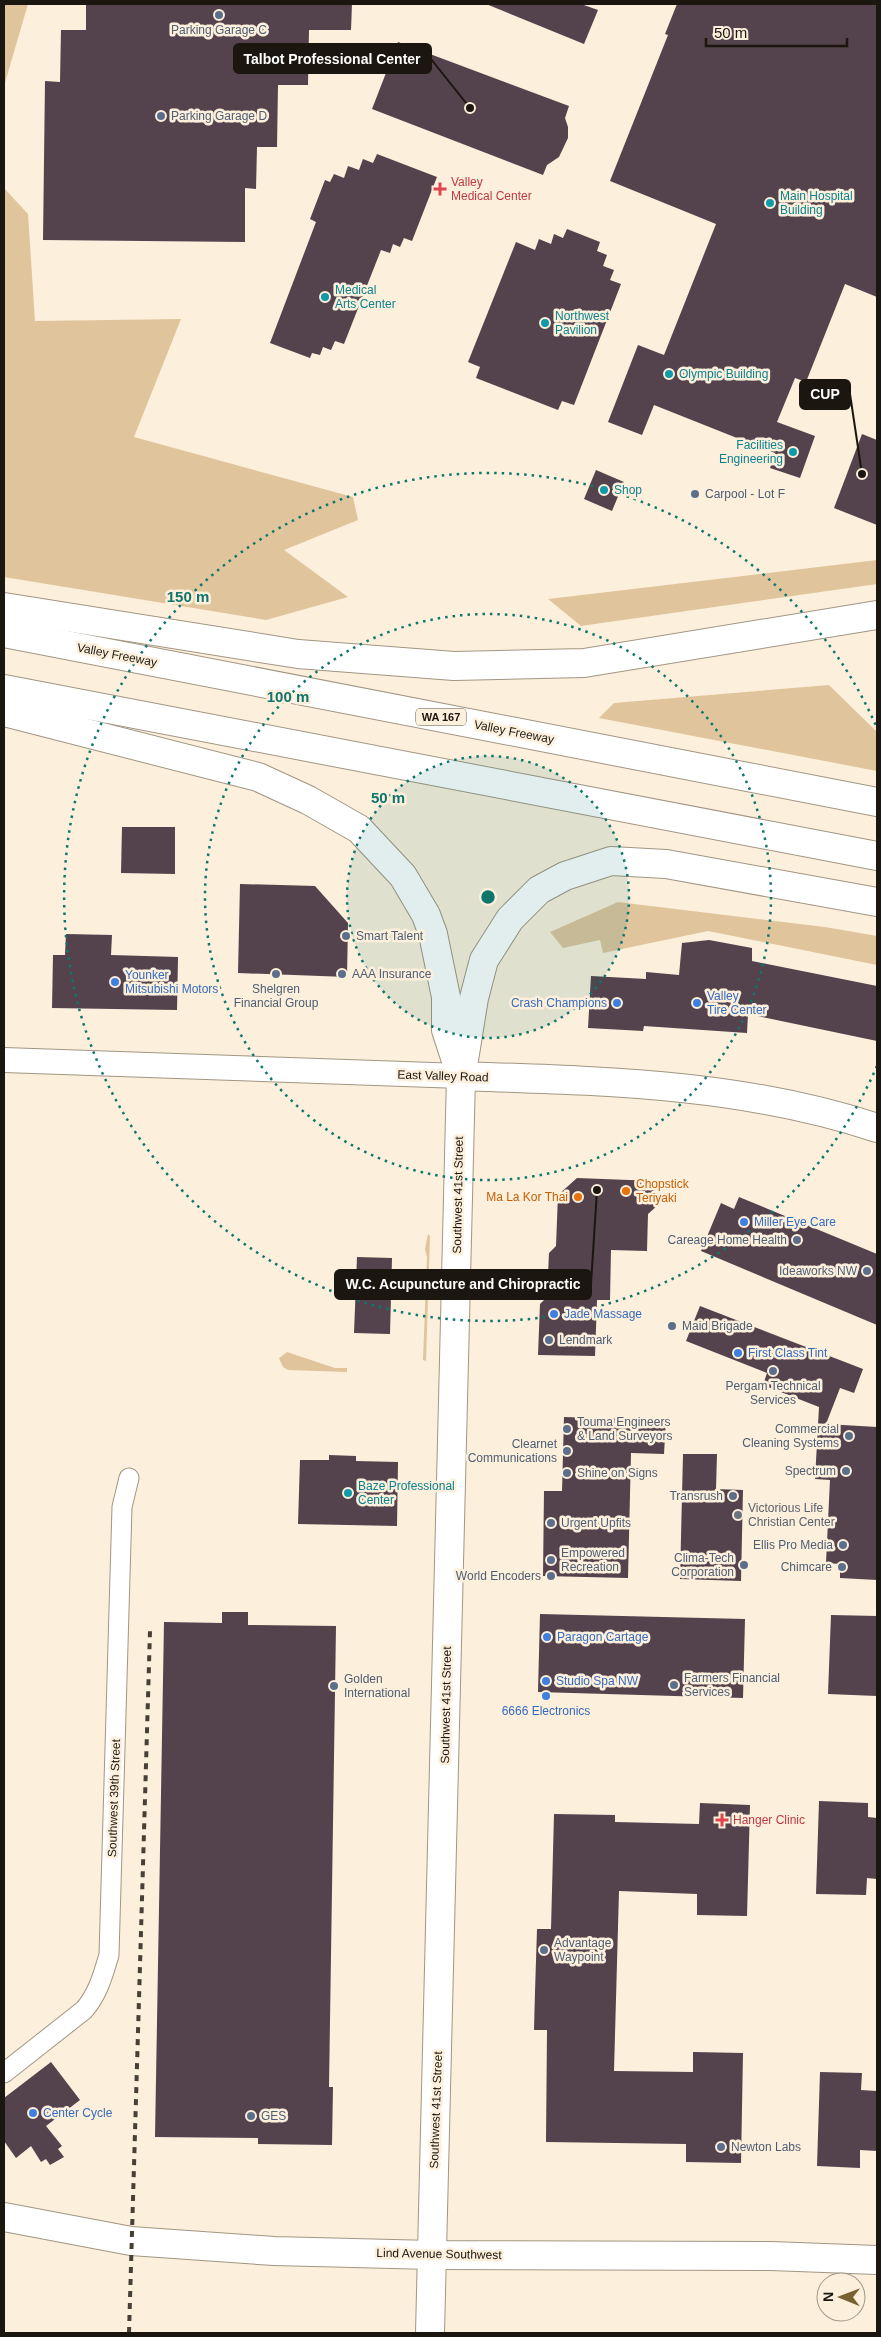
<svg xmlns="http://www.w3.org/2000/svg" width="881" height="2337" font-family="Arial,sans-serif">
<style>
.green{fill:#e0c59c}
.building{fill:#54424d}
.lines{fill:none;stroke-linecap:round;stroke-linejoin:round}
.minor-casing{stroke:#a29683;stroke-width:21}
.tertiary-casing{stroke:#a29683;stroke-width:26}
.secondary-casing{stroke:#a29683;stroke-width:30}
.motorway-casing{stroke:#a29683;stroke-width:30}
.minor{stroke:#fff;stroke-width:19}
.tertiary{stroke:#fff;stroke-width:24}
.secondary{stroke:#fff;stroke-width:28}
.motorway{stroke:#fff;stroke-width:28}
.rail{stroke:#464036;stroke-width:4;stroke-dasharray:6 6;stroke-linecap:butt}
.ring{fill:none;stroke:#0f766e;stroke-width:2.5;stroke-dasharray:2.5 5}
.service-dot{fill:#5c6f8a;stroke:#fcefdb;stroke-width:2}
.health-dot{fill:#e0444e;stroke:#fcefdb;stroke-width:2}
.culture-dot{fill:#0f9aa8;stroke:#fcefdb;stroke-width:2}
.shop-dot{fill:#3f7fe0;stroke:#fcefdb;stroke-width:2}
.food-dot{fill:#e8710a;stroke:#fcefdb;stroke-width:2}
.worship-dot{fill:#6b7280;stroke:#fcefdb;stroke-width:2}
.labels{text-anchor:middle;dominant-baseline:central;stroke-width:5;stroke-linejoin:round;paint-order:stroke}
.shield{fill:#fcefdb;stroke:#5e574c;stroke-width:1}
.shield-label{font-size:11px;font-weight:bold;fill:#1b160f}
.service-label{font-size:12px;fill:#4e5e75;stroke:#fcefdb;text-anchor:start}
.health-label{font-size:12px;fill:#be3a42;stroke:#fcefdb;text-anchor:start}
.culture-label{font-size:12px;fill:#0d838f;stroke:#fcefdb;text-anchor:start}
.street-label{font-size:12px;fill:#1b160f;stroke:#fcefdb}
.shop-label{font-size:12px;fill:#366cbe;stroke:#fcefdb;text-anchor:start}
.food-label{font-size:12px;fill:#c56008;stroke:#fcefdb;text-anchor:start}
.worship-label{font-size:12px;fill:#5b616d;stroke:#fcefdb;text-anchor:start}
.centre{fill:#0f766e;stroke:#fcefdb;stroke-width:2.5}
.ring-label{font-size:15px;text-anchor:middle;font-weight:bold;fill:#0f766e;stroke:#fcefdb;stroke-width:5;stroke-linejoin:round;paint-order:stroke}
.leader{fill:none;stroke:#1b160f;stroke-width:2}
.callout-dot{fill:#1b160f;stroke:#fcefdb;stroke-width:2}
.callout{fill:#1b160f;stroke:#1b160f;stroke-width:2}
.callout-label{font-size:14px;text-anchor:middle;font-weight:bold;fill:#fff}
</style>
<rect width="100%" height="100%" fill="#fcefdb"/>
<!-- green -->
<g class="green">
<polygon points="4,4 28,4 4,86"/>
<polygon points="4,188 28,214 35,321 181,319 134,437 353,497 358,520 284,550 348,597 266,620 4,577"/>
<polygon points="877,560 877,584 581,626 548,599"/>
<polygon points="829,685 877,732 877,771 599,718 614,703"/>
<polygon points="618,902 825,927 877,936 877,965 708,931 603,953 600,940 563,948 550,932"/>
<polygon points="428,1234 430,1236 426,1361 423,1360 427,1257 425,1249"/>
<polygon points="287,1352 335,1368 347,1368 347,1372 288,1370 283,1367 279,1358"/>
</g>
<!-- building -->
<g class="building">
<polygon points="86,4 352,4 351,30 309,30 308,85 278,85 277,147 257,147 256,189 245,188 245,242 43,240 45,81 60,82 61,30 86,30"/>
<polygon points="486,4 581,4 598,10 584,44"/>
<polygon points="677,4 877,4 877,297 845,284 806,382 795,378 777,422 815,436 800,478 770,468 775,453 654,405 642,435 608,422 638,345 664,355 716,224 610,181 668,35 665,34"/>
<polygon points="398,42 569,106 565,118 568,127 568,138 559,157 547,165 543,175 372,109"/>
<polygon points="377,154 437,177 412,241 404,238 400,247 393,244 390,253 381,250 344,344 335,341 331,350 323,347 320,355 312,353 310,358 270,343 316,222 310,219 325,180 330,182 334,174 344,178 348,166 359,170 363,159 373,163"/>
<polygon points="567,229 600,242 597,251 607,255 603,266 614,270 610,280 621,284 574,405 562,401 558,410 476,378 480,367 468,362 516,242 535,250 539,239 551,244 554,234 563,238"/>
<polygon points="862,434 877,440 877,525 834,508"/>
<polygon points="596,470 624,482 612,511 584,499"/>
<polygon points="122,827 175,827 175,874 121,873"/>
<polygon points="240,884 315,886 348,923 347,977 238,973"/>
<polygon points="66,934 112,935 111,955 178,957 177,1010 52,1008 53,955 65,955"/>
<polygon points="709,940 752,948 752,961 877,986 877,1041 748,1014 747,1033 644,1026 643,1031 588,1028 591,976 646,979 646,972 679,975 682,943"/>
<polygon points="577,1178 655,1181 654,1200 658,1205 648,1214 647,1251 611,1250 610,1300 597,1300 595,1356 538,1355 540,1304 547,1297 549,1253 556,1246 558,1195"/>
<polygon points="739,1197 877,1254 877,1325 701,1251 721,1203 734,1209"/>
<polygon points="357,1257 392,1258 390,1334 354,1333"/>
<polygon points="700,1306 863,1369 854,1393 840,1388 826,1424 877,1427 877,1580 840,1578 840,1564 826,1563 830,1480 815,1479 819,1407 763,1385 767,1373 686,1341"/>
<polygon points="564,1417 666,1420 664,1454 631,1453 628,1578 543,1576 544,1491 562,1491"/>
<polygon points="683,1454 717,1454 716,1489 743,1490 741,1581 680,1579"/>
<polygon points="329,1455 356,1456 356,1461 398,1462 397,1526 298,1524 300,1460 329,1460"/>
<polygon points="222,1612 248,1612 248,1625 336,1626 329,2087 333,2087 332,2145 258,2144 258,2138 155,2137 164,1622 222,1623"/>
<polygon points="540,1614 745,1619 743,1698 538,1692"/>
<polygon points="831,1615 877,1616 877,1696 828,1694"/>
<polygon points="819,1801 868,1803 868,1817 877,1818 877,1879 867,1878 866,1895 816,1894"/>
<polygon points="700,1803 750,1805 747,1916 697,1915 697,1894 619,1891 614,2071 693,2072 693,2052 743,2053 741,2163 686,2162 686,2144 546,2142 547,2030 534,2030 535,1992 537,1929 551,1929 554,1814 615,1815 615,1822 699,1824"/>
<polygon points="51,2062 80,2100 46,2126 62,2146 58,2149 64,2157 50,2165 46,2159 41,2162 31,2146 16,2158 4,2141 4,2098"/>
<polygon points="820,2072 862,2073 861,2090 877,2091 877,2151 860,2150 860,2168 817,2166"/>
</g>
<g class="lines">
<!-- minor casing -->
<g class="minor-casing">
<path id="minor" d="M4 2073 84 2010C98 1994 103 1975 109 1955L122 1507 129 1478"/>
</g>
<!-- tertiary casing -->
<g class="tertiary-casing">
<polyline id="tertiary" points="4,1060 461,1076"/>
</g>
<!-- secondary casing -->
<g class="secondary-casing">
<g id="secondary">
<polyline points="4,2217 131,2241 274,2251 432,2255 771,2256 877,2260"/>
<path d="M430 2333 461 1076C602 1081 742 1083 877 1128"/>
</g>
</g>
<!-- motorway casing -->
<g class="motorway-casing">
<g id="motorway">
<polyline points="4,607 298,654 454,666 584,663 877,615"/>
<polyline points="4,633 877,802"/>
<polyline points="4,689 877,856"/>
<polyline points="4,712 258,777 308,800 359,829 403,876 426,915 433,934 446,997 446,1030 461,1076"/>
<polyline points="462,1072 474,998 484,960 510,919 539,890 565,876 611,861 666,864 877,902"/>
</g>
</g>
<!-- minor -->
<use href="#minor" class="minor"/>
<!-- tertiary -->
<use href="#tertiary" class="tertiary"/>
<!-- secondary -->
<use href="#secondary" class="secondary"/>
<!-- motorway -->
<use href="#motorway" class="motorway"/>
<!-- rail -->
<polyline class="rail" points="129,2333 150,1631"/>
</g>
<!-- distance rings -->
<circle cx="488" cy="897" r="141" fill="#0f766e" fill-opacity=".12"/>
<g class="ring">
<circle cx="488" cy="897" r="141"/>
<circle cx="488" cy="897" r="283"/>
<path d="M877 1066A424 424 0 1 1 877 728"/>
</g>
<!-- markers -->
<g class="service-dot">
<circle cx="219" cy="15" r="5"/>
<circle cx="161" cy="116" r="5"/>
<circle cx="695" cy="494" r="5"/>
<circle cx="346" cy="936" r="5"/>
<circle cx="276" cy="974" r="5"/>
<circle cx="342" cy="974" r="5"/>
<circle cx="797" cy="1240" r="5"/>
<circle cx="867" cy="1271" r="5"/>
<circle cx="672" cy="1326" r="5"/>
<circle cx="549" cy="1340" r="5"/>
<circle cx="773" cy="1371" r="5"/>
<circle cx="567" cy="1429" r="5"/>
<circle cx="849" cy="1436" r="5"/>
<circle cx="567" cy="1451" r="5"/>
<circle cx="846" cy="1471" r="5"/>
<circle cx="567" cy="1473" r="5"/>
<circle cx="733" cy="1496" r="5"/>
<circle cx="551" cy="1523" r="5"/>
<circle cx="843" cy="1545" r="5"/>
<circle cx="551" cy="1560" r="5"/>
<circle cx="744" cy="1565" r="5"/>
<circle cx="842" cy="1567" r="5"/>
<circle cx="551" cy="1576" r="5"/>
<circle cx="674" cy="1685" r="5"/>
<circle cx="334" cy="1686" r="5"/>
<circle cx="544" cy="1950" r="5"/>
<circle cx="251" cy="2116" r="5"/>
<circle cx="721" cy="2147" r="5"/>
</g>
<g class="health-dot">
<path d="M437.5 181.5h5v5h5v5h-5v5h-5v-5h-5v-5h5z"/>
<path d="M719.5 1812.5h5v5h5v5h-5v5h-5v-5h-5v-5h5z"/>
</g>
<g class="culture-dot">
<circle cx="770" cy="203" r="5"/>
<circle cx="325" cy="297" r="5"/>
<circle cx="545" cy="323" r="5"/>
<circle cx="669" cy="374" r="5"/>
<circle cx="793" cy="452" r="5"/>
<circle cx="604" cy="490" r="5"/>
<circle cx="348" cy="1493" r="5"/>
</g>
<g class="shop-dot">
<circle cx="115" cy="982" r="5"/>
<circle cx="617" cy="1003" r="5"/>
<circle cx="697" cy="1003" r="5"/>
<circle cx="744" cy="1222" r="5"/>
<circle cx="554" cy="1314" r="5"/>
<circle cx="738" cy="1353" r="5"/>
<circle cx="547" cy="1637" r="5"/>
<circle cx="546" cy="1681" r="5"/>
<circle cx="546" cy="1696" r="5"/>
<circle cx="33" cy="2113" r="5"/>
</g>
<g class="food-dot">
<circle cx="626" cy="1191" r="5"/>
<circle cx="578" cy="1197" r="5"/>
</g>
<circle class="worship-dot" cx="738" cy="1515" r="5"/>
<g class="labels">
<!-- shield labels -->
<rect class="shield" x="416" y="708.5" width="50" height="17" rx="4"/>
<g class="shield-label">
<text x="441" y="717">WA 167</text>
</g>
<!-- service labels -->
<g class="service-label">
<text x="219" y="30" text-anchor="middle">Parking Garage C</text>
<text x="171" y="116">Parking Garage D</text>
<text x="705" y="494">Carpool - Lot F</text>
<text x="356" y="936">Smart Talent</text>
<text x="352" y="974">AAA Insurance</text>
<text x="276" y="989" text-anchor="middle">Shelgren<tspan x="276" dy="14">Financial Group</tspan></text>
<text x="787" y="1240" text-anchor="end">Careage Home Health</text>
<text x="857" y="1271" text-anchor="end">Ideaworks NW</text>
<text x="682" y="1326">Maid Brigade</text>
<text x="559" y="1340">Lendmark</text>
<text x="773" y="1386" text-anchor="middle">Pergam Technical<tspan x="773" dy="14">Services</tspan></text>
<text x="577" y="1422">Touma Engineers<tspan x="577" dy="14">&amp; Land Surveyors</tspan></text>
<text x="839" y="1429" text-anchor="end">Commercial<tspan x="839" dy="14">Cleaning Systems</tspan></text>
<text x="557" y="1444" text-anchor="end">Clearnet<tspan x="557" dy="14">Communications</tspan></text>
<text x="836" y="1471" text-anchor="end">Spectrum</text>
<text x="577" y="1473">Shine on Signs</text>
<text x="723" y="1496" text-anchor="end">Transrush</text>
<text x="561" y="1523">Urgent Upfits</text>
<text x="833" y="1545" text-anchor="end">Ellis Pro Media</text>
<text x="561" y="1553">Empowered<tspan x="561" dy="14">Recreation</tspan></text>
<text x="734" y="1558" text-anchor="end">Clima-Tech<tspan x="734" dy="14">Corporation</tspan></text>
<text x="832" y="1567" text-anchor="end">Chimcare</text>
<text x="541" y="1576" text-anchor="end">World Encoders</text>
<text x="684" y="1678">Farmers Financial<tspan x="684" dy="14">Services</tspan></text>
<text x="344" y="1679">Golden<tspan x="344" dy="14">International</tspan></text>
<text x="554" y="1943">Advantage<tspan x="554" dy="14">Waypoint</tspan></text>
<text x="261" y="2116">GES</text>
<text x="731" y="2147">Newton Labs</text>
</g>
<!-- health labels -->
<g class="health-label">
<text x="451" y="182">Valley<tspan x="451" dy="14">Medical Center</tspan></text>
<text x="733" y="1820">Hanger Clinic</text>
</g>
<!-- culture labels -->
<g class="culture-label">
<text x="780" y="196">Main Hospital<tspan x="780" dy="14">Building</tspan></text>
<text x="335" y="290">Medical<tspan x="335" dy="14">Arts Center</tspan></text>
<text x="555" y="316">Northwest<tspan x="555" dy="14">Pavilion</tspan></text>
<text x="679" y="374">Olympic Building</text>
<text x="783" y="445" text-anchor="end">Facilities<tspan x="783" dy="14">Engineering</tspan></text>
<text x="614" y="490">Shop</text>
<text x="358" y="1486">Baze Professional<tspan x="358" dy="14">Center</tspan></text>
</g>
<!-- street labels -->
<g class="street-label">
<text transform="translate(117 655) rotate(11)">Valley Freeway</text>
<text transform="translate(514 732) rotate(11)">Valley Freeway</text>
<text transform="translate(443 1076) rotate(2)">East Valley Road</text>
<text transform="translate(458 1195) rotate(-89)">Southwest 41st Street</text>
<text transform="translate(446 1705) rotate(-89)">Southwest 41st Street</text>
<text transform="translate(114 1798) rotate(-88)">Southwest 39th Street</text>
<text transform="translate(436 2110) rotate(-88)">Southwest 41st Street</text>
<text transform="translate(439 2254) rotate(1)">Lind Avenue Southwest</text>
</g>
<!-- shop labels -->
<g class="shop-label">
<text x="125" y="975">Younker<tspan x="125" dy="14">Mitsubishi Motors</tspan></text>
<text x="707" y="996">Valley<tspan x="707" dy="14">Tire Center</tspan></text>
<text x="607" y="1003" text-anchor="end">Crash Champions</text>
<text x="754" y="1222">Miller Eye Care</text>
<text x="564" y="1314">Jade Massage</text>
<text x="748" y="1353">First Class Tint</text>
<text x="557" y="1637">Paragon Cartage</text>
<text x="556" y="1681">Studio Spa NW</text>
<text x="546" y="1711" text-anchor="middle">6666 Electronics</text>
<text x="43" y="2113">Center Cycle</text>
</g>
<!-- food labels -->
<g class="food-label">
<text x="636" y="1184">Chopstick<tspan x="636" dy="14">Teriyaki</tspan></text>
<text x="568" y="1197" text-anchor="end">Ma La Kor Thai</text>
</g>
<!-- worship labels -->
<g class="worship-label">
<text x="748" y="1508">Victorious Life<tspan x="748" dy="14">Christian Center</tspan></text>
</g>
</g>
<circle cx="488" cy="897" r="8" class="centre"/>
<g class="ring-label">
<text x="188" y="602">150 m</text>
<text x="288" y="702">100 m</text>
<text x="388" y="803">50 m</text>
</g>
<!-- callouts -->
<path class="leader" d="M470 108L431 59M862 474L850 394M597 1190L591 1284"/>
<g class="callout-dot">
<circle cx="470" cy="108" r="5"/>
<circle cx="862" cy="474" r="5"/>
<circle cx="597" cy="1190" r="5"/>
</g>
<g class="callout">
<rect x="234" y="44" width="197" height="29" rx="5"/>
<rect x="800" y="380" width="50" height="29" rx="5"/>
<rect x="335" y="1270" width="256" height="29" rx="5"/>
</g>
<g class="callout-label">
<text x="332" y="64">Talbot Professional Center</text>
<text x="825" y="399">CUP</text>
<text x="463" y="1289">W.C. Acupuncture and Chiropractic</text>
</g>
<!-- border -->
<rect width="881" height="2337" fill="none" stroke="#1b160f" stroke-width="10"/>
<!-- north arrow -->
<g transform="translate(841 2297) rotate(271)"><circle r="24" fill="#fcefdb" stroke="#a29889"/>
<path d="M0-4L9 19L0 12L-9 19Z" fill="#786131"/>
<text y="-8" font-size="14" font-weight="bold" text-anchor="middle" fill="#1b160f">N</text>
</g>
<!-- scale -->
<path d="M706 38v8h141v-8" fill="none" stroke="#1b160f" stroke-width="2.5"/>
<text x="714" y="38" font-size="15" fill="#1b160f" stroke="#fcefdb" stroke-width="4" paint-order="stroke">50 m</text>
</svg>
